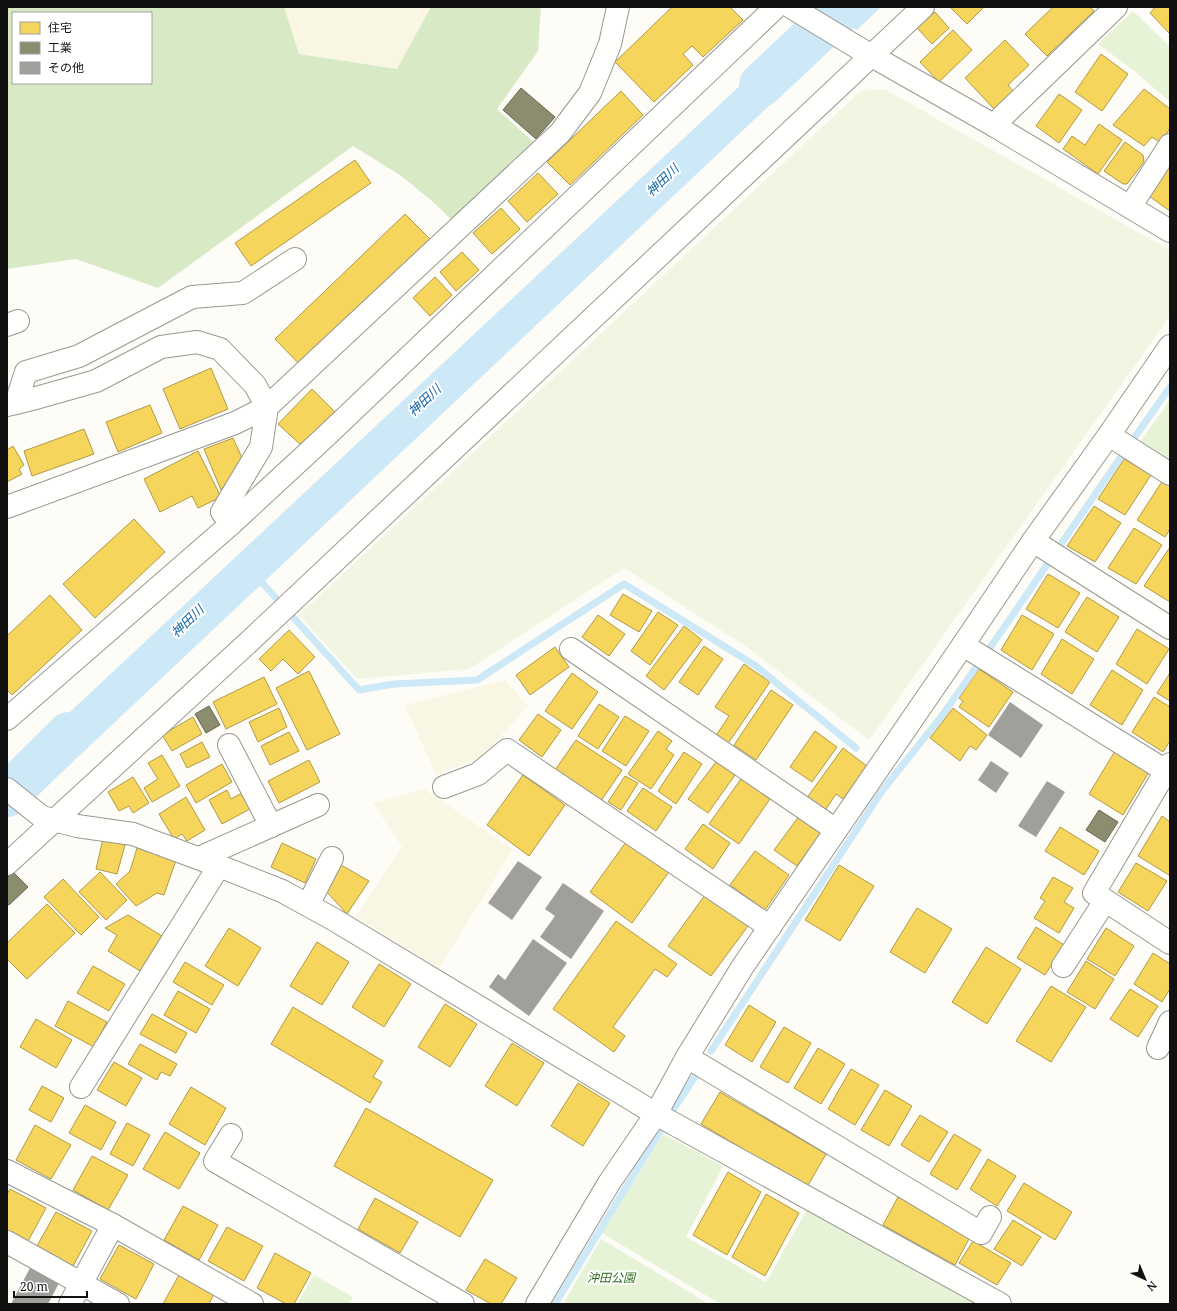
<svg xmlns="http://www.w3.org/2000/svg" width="1177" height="1311" font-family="'Noto Serif','Noto Sans JP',serif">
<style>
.farmland{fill:#f9f7e4}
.green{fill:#e7f3d7}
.forest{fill:#d8eac5;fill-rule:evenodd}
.pitch{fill:#f0f6e1}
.water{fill:#cde8f7}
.homes{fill:#f6d55c;stroke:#b19a46}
.industry{fill:#8c8c6e;stroke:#676752}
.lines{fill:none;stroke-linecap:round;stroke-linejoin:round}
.stream{stroke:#cde8f7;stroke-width:7}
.river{stroke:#cde8f7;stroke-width:44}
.building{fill:#a19f9c}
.minor-casing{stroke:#979795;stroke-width:24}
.minor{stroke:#fffffe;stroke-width:22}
.labels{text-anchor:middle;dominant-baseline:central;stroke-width:4;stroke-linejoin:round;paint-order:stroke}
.park-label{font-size:12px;font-style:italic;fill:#2f6b1f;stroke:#fff}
.water-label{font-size:13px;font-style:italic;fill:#1768a6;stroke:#fff}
</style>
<rect width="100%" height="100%" fill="#fdfcf7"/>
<!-- farmland -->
<g class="farmland">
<polygon points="284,7 431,7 398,69 299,54"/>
<polygon points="505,680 528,706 482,757 436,775 405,705"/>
<polygon points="424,789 513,849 439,968 356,917 402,847 373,803"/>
</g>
<!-- green -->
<g class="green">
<polygon points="1133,11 1170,47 1170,102 1137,73 1098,44"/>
<polygon points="1170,400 1170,461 1141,441"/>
<polygon points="663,1134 723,1166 686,1237 766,1282 807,1210 980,1304 720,1304 602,1233"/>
<polygon points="601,1239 709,1304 563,1304"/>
<polygon points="314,1275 353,1297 349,1304 297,1304"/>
</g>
<!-- forest -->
<path class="forest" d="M7 7H284L299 54 397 69 431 7H541L538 51 497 109 538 146 455 223 432 201 400 175 353 146 158 288 76 259 7 269ZM13 13H151V83H13Z"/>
<!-- pitch -->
<polygon class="pitch" points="884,89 1170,250 1170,316 869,740 744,645 624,568 469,669 357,679 299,615 861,91"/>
<!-- water -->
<g class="water">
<polygon points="823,7 881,7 857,30 822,8"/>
<polygon points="792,37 823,55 44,789 11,767"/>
</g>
<!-- homes -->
<g class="homes">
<polygon points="672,7 730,7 743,20 703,57 692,46 683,54 693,65 654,102 615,62"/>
<polygon points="950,7 984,7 967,24"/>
<polygon points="1053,7 1090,7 1094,11 1047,56 1025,34"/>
<polygon points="1155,7 1170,7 1170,34 1150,13"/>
<polygon points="935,12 949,28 932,44 917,28"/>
<polygon points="953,30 972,50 939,82 920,62"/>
<polygon points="1005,40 1029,65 1008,85 1013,91 994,109 965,78"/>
<polygon points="1101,54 1128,74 1102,111 1075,92"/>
<polygon points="1144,89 1170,109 1170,128 1161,143 1152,137 1144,146 1113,125"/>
<polygon points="621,91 643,115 570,185 547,162"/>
<polygon points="1059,94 1082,110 1059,143 1036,126"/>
<polygon points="1099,124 1122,140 1098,174 1063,149 1072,136 1085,145"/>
<polygon points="1125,142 1143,155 1144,162 1127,184 1123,184 1104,171"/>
<polygon points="355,160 371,183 251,266 235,243"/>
<polygon points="1166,164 1170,167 1170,211 1146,194"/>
<polygon points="538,173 558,194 527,222 508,201"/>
<polygon points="501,208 520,229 492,254 473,233"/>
<polygon points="405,214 434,243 303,368 275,339"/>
<polygon points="462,252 479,270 456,291 440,272"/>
<polygon points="435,277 452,295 430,316 413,298"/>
<polygon points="211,368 228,409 180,429 163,389"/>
<polygon points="312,389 335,412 302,446 278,424"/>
<polygon points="150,405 162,433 118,452 106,422"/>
<polygon points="84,429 94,454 32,476 24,451"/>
<polygon points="233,438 243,460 221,490 204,449"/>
<polygon points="13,446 24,465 19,469 22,474 7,482 7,450"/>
<polygon points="198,451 221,497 198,508 192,496 160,512 144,479"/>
<polygon points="1124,459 1151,475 1125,515 1098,499"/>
<polygon points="1163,480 1170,484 1170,529 1165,537 1137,520"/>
<polygon points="1094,506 1121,523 1095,562 1067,546"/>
<polygon points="134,519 165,552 95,618 63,584"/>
<polygon points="1134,528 1162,545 1136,584 1108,568"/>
<polygon points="1170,547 1170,602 1144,586"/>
<polygon points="1048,574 1080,593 1058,628 1026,609"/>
<polygon points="623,594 652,611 639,632 610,615"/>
<polygon points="50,595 82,630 12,695 7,690 7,636"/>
<polygon points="1087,597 1119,617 1097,652 1065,632"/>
<polygon points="658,612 678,625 650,665 631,651"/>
<polygon points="598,615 625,634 609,656 582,637"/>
<polygon points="1022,615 1054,634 1032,670 1001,650"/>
<polygon points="684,626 702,640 664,690 646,676"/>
<polygon points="1137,629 1169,649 1147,684 1116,664"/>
<polygon points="289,630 315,657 298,674 283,659 271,671 259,659"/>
<polygon points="1062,639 1094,659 1072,694 1041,674"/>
<polygon points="704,646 723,659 698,695 679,682"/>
<polygon points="555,647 569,667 530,695 516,675"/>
<polygon points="744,664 770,682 727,745 715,737 729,716 715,707"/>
<polygon points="979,669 1013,692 989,727 959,707 963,701 959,698"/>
<polygon points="1112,670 1143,690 1122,725 1090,705"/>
<polygon points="309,671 340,734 307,750 276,688"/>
<polygon points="572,673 598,692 572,729 545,711"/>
<polygon points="1170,673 1170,701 1157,693"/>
<polygon points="264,677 277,704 226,729 213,702"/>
<polygon points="771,690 793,705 756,760 734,745"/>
<polygon points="1154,697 1170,707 1170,741 1163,752 1132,732"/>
<polygon points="599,704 619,717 598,749 578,736"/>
<polygon points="279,708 287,727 258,742 249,722"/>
<polygon points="953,708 987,735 976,750 970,746 960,761 930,738"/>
<polygon points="538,714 561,730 542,757 519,740"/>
<polygon points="625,716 649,731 626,766 602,751"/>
<polygon points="193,717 202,734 172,751 162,735"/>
<polygon points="658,731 672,741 666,749 674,755 651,789 628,774"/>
<polygon points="815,731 837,747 812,782 790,767"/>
<polygon points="289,732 299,751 270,765 261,746"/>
<polygon points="576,740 622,770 601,801 555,770"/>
<polygon points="202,742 210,757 187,768 180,754"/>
<polygon points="843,748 867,766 843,799 836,794 824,812 806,799"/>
<polygon points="1115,751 1149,772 1123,815 1089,794"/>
<polygon points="684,752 702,764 676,804 658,791"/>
<polygon points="162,755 180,786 152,802 144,788 158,779 148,763"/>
<polygon points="309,760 320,782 279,803 268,781"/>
<polygon points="716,762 735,775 708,813 688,799"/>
<polygon points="222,764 232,782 196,803 186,785"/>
<polygon points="523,775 565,805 529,856 487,825"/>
<polygon points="625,776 638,783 621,810 608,802"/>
<polygon points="133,777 149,803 133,813 129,806 119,811 108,792"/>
<polygon points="741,779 770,799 739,844 709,824"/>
<polygon points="643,788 672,807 656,831 627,811"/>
<polygon points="227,790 231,799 242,793 250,809 222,824 209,800"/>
<polygon points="186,797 205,830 187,841 182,834 174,839 159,814"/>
<polygon points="800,815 822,831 797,866 774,850"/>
<polygon points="1162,816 1170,822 1170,873 1169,875 1138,856"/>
<polygon points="703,824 730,843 713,869 685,849"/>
<polygon points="1060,827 1099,851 1084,875 1045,851"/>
<polygon points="103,839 125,845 117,874 96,869"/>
<polygon points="626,842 669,872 632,923 590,892"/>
<polygon points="282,843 316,859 305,883 271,867"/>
<polygon points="137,848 176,860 164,895 157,893 136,906 116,884 130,871"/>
<polygon points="755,851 789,875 765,910 730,885"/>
<polygon points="1136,863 1167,881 1148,911 1118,892"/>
<polygon points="341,865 369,881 347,914 325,890"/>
<polygon points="839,865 874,886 840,941 805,920"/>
<polygon points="100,872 127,900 106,920 79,892"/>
<polygon points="1053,877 1073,888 1064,902 1074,908 1059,933 1034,918 1045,901 1040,898"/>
<polygon points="63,879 99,917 81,935 44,897"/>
<polygon points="705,895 748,926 711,976 668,946"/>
<polygon points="47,904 75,933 27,979 7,959 7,943"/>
<polygon points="917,908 952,929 925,973 890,952"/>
<polygon points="128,915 162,936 140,971 108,951 117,935 105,928"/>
<polygon points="616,921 677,964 667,977 655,969 613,1027 625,1036 614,1052 553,1009"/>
<polygon points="1036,927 1064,945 1045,975 1017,958"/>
<polygon points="229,928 261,948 238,986 205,966"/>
<polygon points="1106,928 1134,946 1115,976 1087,959"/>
<polygon points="317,942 349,962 322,1005 290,986"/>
<polygon points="986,947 1021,969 987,1024 952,1002"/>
<polygon points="1153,953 1170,964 1170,989 1162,1002 1134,984"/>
<polygon points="1086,961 1114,979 1095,1009 1067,992"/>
<polygon points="185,962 224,985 212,1005 173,982"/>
<polygon points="379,964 411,984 384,1027 352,1007"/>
<polygon points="93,966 125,984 109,1011 77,993"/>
<polygon points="1051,986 1086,1007 1051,1062 1016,1041"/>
<polygon points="1130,989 1158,1006 1138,1037 1110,1019"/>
<polygon points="178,991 210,1009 196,1033 164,1015"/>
<polygon points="68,1001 107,1022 94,1047 55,1026"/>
<polygon points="445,1004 477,1024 450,1067 418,1047"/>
<polygon points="749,1005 776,1022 752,1062 725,1045"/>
<polygon points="293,1007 383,1061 373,1077 382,1082 370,1103 271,1044"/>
<polygon points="152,1014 187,1033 176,1053 140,1034"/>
<polygon points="36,1019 72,1040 56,1068 20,1047"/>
<polygon points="784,1027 811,1043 788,1083 760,1067"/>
<polygon points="512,1043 544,1063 517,1106 485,1086"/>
<polygon points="140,1044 177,1064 170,1076 161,1072 157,1080 128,1064"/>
<polygon points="818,1048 845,1064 821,1104 794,1088"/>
<polygon points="114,1062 142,1078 126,1106 97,1090"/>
<polygon points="851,1069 879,1085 855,1125 828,1109"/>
<polygon points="578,1083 610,1103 583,1146 551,1126"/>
<polygon points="42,1086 64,1098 51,1122 29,1110"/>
<polygon points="191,1087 226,1108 205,1145 169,1124"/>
<polygon points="885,1090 912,1106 889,1146 861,1130"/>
<polygon points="720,1092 826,1154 807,1187 701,1124"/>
<polygon points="85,1105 116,1122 101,1150 69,1133"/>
<polygon points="366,1108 493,1180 460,1237 334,1166"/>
<polygon points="920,1115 948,1132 929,1162 901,1145"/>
<polygon points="127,1123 150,1135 133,1166 110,1154"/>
<polygon points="35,1125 71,1145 51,1179 16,1160"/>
<polygon points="165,1132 200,1153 179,1189 143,1169"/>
<polygon points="954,1134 981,1150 957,1190 930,1174"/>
<polygon points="92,1156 128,1175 108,1210 73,1190"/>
<polygon points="988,1159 1016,1176 997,1206 970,1189"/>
<polygon points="728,1172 761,1192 727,1255 693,1235"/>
<polygon points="1024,1183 1072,1212 1055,1240 1007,1211"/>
<polygon points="10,1189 46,1208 27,1243 7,1232 7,1194"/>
<polygon points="766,1194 799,1213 765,1276 732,1257"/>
<polygon points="898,1197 970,1237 955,1265 883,1225"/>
<polygon points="375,1198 418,1222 400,1253 358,1229"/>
<polygon points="183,1206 218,1225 199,1260 164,1240"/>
<polygon points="56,1212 92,1231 73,1266 37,1246"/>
<polygon points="1013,1220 1041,1237 1022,1266 994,1249"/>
<polygon points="227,1227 263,1246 244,1281 208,1261"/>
<polygon points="973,1241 1011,1263 997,1285 959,1263"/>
<polygon points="119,1245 154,1264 136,1299 100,1279"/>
<polygon points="275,1253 311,1273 294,1304 286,1304 257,1288"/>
<polygon points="485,1259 517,1278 501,1304 491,1304 466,1290"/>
<polygon points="179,1275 214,1294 209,1304 163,1304"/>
</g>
<!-- industry -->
<g class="industry">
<polygon points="521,88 555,117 536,139 503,110"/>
<polygon points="209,706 220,725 206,733 195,714"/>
<polygon points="1099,810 1118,822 1105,842 1086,830"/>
<polygon points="13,872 28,887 9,905 7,903 7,878"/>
</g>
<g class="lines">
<!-- stream -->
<g class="stream">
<polyline points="256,576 359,690 394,684 477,680 624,584 756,666 856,748"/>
<polyline points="711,1051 882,791 941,717 1003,629 1120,458 1170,387"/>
<polyline points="671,1113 696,1075"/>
<polyline points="555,1304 661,1130"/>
</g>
<!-- river -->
<g class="river">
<polyline points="761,85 844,7"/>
<polyline points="7,795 69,734"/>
</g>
</g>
<!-- building -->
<g class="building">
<polygon points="1010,702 1043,725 1021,758 988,735"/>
<polygon points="991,761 1009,773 996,793 978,780"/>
<polygon points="1047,781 1065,792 1036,837 1018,826"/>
<polygon points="518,861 542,877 512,920 488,903"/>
<polygon points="563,883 604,911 571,959 540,937 555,916 545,909"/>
<polygon points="533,939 567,963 529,1016 489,987 498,974 505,980"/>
<polygon points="30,1268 59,1283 48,1304 11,1304"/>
</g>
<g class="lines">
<!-- minor casing -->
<g class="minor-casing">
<g id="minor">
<polyline points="791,7 865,52 995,126 1170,231"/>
<polyline points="995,126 1002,117 1116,7"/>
<polyline points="1130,207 1170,145"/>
<polyline points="7,325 18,321"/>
<polyline points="16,403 26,372 79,356 192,297 243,293 295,259"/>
<polyline points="7,405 36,398 96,381 161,347 197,342 220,349 255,385 267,407 261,447 222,512 231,524"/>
<polyline points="1109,435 1170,474"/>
<polyline points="7,507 235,423 267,407 560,133 590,93 610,44 618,7"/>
<polyline points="1033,541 1170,628"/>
<polyline points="963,645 1166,771"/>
<polyline points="571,649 836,830"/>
<polyline points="7,719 231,524 325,437 776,7"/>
<polyline points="229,745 271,826"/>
<polyline points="1170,764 1094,893 1170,943"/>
<polyline points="444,787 478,774 507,750 770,927"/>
<polyline points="7,789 42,817 77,826 133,834 219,866 282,891 333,919 656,1114 1000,1304"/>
<polyline points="199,858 318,805"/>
<polyline points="7,864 252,639 923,7"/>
<polyline points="308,905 332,858"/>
<polyline points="1063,966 1105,901"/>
<polyline points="1158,1048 1170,1022"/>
<polyline points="687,1057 981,1233 990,1217"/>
<polyline points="81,1087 219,866"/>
<polyline points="231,1135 215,1161 463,1304"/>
<polyline points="7,1171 113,1225 70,1304"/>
<polyline points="113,1225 252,1304"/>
<polyline points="7,1242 118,1304"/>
<polyline points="537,1304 609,1183 656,1114 687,1057 743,966 963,645 1033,541 1109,435 1170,346"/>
</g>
</g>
<!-- minor -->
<use href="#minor" class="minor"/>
</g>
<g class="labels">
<!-- park labels -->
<g class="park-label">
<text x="611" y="1277">沖田公園</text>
</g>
<!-- water labels -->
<g class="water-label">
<text transform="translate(662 180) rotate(-44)">神田川</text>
<text transform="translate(424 400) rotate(-43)">神田川</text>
<text transform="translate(187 621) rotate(-44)">神田川</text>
</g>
</g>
<!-- border -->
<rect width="1177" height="1311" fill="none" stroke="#111111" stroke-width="16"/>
<!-- legend -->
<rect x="12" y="12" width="140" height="72" fill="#ffffff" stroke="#a0a0a0"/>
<rect x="20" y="22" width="20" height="12" fill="#f6d55c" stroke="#a0a0a0"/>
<text x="48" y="32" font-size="12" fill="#111111">住宅</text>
<rect x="20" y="42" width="20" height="12" fill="#8c8c6e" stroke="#a0a0a0"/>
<text x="48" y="52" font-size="12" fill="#111111">工業</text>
<rect x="20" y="62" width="20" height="12" fill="#a19f9c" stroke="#a0a0a0"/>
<text x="48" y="72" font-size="12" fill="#111111">その他</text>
<!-- north arrow -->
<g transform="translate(1145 1279) rotate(136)" stroke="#ffffff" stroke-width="3" paint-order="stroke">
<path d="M0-3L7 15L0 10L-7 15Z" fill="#111111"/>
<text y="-6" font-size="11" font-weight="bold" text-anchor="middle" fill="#111111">N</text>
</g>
<!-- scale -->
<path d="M14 1291v6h73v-6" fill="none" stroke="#111111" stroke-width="2"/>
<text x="20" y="1291" font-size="12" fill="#111111" stroke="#ffffff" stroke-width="3" paint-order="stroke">20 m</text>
</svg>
